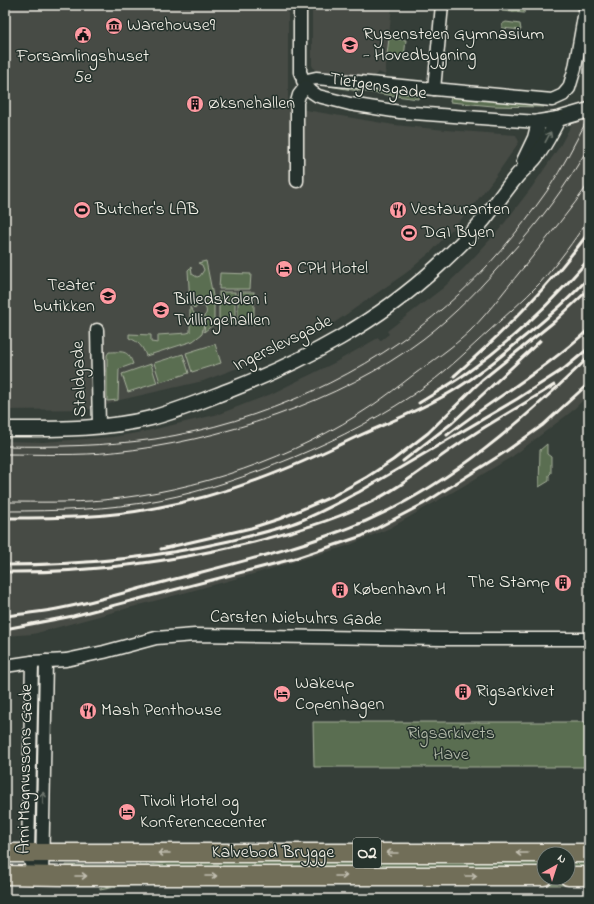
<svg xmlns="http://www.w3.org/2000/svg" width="594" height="904" font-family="'Indie Flower',sans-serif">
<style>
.built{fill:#474b45}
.green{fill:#5a6e51;stroke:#a7b09c}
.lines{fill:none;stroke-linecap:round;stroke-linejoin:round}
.minor-casing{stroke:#f4f1e8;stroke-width:15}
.tertiary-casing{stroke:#f4f1e8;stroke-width:17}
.primary-casing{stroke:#f4f1e8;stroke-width:21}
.minor{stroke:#26332d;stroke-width:12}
.tertiary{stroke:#26332d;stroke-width:14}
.primary{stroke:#716e59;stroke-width:18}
.tram{stroke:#f4f1e8;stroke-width:1}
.rail{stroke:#f4f1e8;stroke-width:3}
.oneway{stroke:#6e766e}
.oneway2{stroke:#c0bdaf}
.labels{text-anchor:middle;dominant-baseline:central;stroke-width:3;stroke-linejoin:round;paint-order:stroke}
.shield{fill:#26332d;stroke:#b6b8b0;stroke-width:1}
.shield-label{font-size:17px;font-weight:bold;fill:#f4f1e8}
.poi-label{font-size:18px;fill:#f4f1e8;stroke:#26332d;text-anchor:start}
.street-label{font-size:18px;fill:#f4f1e8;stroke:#26332d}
.park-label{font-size:18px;fill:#b6bdac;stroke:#26332d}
</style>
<rect width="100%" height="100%" fill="#353e38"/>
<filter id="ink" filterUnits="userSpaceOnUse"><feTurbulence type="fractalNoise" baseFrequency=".025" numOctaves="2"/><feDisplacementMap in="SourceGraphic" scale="8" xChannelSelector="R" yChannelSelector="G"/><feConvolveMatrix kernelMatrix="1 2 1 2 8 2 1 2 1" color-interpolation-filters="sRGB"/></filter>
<g filter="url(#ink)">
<!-- built -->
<g class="built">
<polygon points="5,5 288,5 288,107 394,125 446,130 516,135 519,142 495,177 473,206 432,251 406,273 331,325 293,344 270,356 203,381 120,400 96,409 5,410"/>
<polygon points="312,5 392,6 385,75 378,72 374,77 318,72 314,69 312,65"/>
<polygon points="589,92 589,394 571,412 513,456 465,485 390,528 347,546 257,573 33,634 5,636 5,441 43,442 113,437 143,432 219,414 271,394 334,363 378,338 380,341 389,334 387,331 443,288 464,268 499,230 532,187 560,146"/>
</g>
<!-- green -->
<g class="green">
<polygon points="503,5 525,5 524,13 502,11"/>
<polygon points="506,22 520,24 521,30 502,28 502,24"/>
<polygon points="389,38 406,40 404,57 387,55"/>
<polygon points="323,85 418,93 419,94 418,99 352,90"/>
<polygon points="451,96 543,105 544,107 493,106 450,102"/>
<polygon points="206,261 214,301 209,302 203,306 197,306 195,309 190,304 188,270 191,267 192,274 197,277 200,276 204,270 202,265 198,263"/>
<polygon points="220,273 251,274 250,289 219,289"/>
<rect x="219" y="292" width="16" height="32"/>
<rect x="238" y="292" width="16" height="32"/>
<path d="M214 302V324L204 332 205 323 204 316C207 314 207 310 205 307L209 303Z"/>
<path d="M190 307 196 316 202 317 204 323 202 334 193 341 146 356C143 347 138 341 129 338V334L151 335V342L158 343V335L187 333 190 332Z"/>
<polygon points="215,344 221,363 192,372 186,353"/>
<path d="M109 352C122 352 128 349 133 364L119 369 118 400 107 401V355Z"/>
<polygon points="183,354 189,373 160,382 154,363"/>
<polygon points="151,364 157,383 128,392 122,374"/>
<polygon points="547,444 547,454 551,457 551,473 549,475 549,481 539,487 540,450"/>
<polygon points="313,722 589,722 589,767 314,767"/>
<polygon points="173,862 544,862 544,868 66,868 66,865 149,865"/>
<rect x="568" y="862" width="21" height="6"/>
<polygon points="153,883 589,883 589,885 153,885 121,886 100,890 100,888 116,885"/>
</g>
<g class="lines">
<!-- minor casing -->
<g class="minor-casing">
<g id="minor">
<polyline points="300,5 300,72 306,86 312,92 318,96 350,104 400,112 508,120 539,122"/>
<polyline points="303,81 316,78 552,100 563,95 569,88 575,68 586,5"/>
<polyline points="434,89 442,5"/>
<polyline points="297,181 297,102 299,95 306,86"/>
<polyline points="97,330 99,426"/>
<path d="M32 662 28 852C30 865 32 868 42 876"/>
<polyline points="5,666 32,662 66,660 104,652 156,638 195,635 442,639 589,639"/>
<polyline points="42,876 46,661"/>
</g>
</g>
<!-- tertiary casing -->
<g class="tertiary-casing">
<g id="tertiary">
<polyline points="524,161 535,138 539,122 558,119 589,110"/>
<path d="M5 429C53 429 104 430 151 418 178 411 204 400 230 390 306 360 378 322 438 266 454 251 471 235 485 218 496 204 506 189 517 176 522 170 529 165 534 159 544 147 551 133 558 119"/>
</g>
</g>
<!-- primary casing -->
<g class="primary-casing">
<g id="primary">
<polyline points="5,853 589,853"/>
<polyline points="5,875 63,876 544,876"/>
<polyline points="568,876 589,876"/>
</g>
</g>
<!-- minor -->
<use href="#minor" class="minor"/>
<!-- tertiary -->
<use href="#tertiary" class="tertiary"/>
<!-- primary -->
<use href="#primary" class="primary"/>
<!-- tram -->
<g class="tram">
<path d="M5 446C55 447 105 446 155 439 262 422 367 375 448 304 486 271 518 232 547 191 563 167 576 141 589 116"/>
<path d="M5 454C41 454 78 456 114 452 217 442 340 402 423 339 456 314 484 284 511 253 541 220 567 185 589 146"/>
<path d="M5 502C38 502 71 503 103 500 197 491 294 458 373 405 386 396 399 386 412 376 432 361 452 348 470 331 492 309 509 284 529 261 549 235 571 210 589 183"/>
<path d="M5 511C57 511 108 510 159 500 205 491 248 476 292 458 340 438 385 415 427 385 450 368 469 349 489 331 506 315 524 300 539 284 558 263 574 241 589 218"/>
</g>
<!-- rail -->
<g class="rail">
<path d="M454 376C503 333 550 285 589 232"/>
<path d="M419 403C435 393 453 383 468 372 513 340 553 301 589 259"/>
<path d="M447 435C493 399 546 369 589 329"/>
<polyline points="403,461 452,423 540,341"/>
<path d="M5 518C55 518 105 518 155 508 227 495 288 470 354 438 387 423 421 410 451 392 476 377 498 359 519 341 544 321 568 301 589 277"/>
<polyline points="161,549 251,528 279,519 331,497 367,477 393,460 428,433 482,380 555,321 586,292"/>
<path d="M5 565C80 565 155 558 229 541 253 535 278 530 302 520 322 512 340 502 359 492L517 399 565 368 589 348"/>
<path d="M5 572C90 573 171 562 254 542 292 532 329 522 365 505 405 486 437 457 474 434 500 417 528 402 554 385"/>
<path d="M5 616C22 614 40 612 57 609 96 602 133 590 171 580 236 563 304 547 366 521 451 484 523 421 589 357"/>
<polyline points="5,629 73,616 127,602 293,559 362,536 423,504 502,454 543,425 589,383"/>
</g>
</g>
<!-- one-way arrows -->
<defs><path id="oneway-shaft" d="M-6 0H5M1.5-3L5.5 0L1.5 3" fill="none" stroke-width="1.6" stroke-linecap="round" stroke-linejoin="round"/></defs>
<g class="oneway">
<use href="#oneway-shaft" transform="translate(548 137) rotate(-62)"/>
<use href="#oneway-shaft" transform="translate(43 798) rotate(-89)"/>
</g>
<g class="oneway2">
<use href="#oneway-shaft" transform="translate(164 853) rotate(-180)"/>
<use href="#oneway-shaft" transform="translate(392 853) rotate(-180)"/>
<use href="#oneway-shaft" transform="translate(522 853) rotate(-180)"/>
<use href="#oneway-shaft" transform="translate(81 876)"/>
<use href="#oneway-shaft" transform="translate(211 876)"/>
<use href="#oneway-shaft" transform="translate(341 876)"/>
<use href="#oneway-shaft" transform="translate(471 876)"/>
</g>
</g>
<!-- icons -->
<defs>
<g id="museum-disc" transform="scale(0.9)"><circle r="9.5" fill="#ff9aa2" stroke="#26332d"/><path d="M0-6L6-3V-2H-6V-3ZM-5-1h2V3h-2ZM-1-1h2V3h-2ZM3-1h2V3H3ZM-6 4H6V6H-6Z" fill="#111"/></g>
<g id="civic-disc" transform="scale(0.9)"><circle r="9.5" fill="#ff9aa2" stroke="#26332d"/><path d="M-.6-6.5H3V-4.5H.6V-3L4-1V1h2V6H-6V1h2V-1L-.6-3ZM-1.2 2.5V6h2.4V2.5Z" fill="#111"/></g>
<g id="university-disc" transform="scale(0.9)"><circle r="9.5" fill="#ff9aa2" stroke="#26332d"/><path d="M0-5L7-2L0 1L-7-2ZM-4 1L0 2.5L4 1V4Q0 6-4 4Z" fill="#111"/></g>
<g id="building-disc" transform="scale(0.9)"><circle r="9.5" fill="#ff9aa2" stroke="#26332d"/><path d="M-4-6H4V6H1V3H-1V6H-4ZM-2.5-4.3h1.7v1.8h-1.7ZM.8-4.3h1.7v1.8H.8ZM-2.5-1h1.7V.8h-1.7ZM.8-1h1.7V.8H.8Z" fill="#111"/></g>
<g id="stadium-disc" transform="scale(0.9)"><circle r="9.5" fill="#ff9aa2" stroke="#26332d"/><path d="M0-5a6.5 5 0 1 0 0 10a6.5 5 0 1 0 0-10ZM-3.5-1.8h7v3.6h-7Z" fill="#111"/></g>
<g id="restaurant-disc" transform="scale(0.9)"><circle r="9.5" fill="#ff9aa2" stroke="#26332d"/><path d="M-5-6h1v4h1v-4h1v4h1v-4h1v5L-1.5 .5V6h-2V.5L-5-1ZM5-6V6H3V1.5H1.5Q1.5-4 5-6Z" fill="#111"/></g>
<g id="hotel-disc" transform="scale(0.9)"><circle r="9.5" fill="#ff9aa2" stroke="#26332d"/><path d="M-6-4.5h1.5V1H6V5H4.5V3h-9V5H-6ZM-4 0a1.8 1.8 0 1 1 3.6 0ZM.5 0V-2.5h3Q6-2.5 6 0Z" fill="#111"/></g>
<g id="school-disc" transform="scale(0.9)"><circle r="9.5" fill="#ff9aa2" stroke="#26332d"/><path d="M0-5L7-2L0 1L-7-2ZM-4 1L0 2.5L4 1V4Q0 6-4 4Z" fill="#111"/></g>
</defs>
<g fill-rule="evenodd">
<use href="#museum-disc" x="114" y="26"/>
<use href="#civic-disc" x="83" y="35"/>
<use href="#university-disc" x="350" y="45"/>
<use href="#building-disc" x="195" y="104"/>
<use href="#stadium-disc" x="82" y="210"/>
<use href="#restaurant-disc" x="398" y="210"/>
<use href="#stadium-disc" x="409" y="233"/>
<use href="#hotel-disc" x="284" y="269"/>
<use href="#school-disc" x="108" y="296"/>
<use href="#school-disc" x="161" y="310"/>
<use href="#building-disc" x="563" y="583"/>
<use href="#building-disc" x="340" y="590"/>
<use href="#building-disc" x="463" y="692"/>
<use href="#hotel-disc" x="282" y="694"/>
<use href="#restaurant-disc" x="88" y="711"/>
<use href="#hotel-disc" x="127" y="812"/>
</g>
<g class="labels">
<!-- shield labels -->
<rect class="shield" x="353" y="838" width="28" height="30" rx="3"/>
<g class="shield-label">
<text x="367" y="853">O2</text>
</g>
<!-- poi labels -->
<g class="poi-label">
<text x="127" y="26">Warehouse9</text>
<text x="363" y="35">Rysensteen Gymnasium<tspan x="363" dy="21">- Hovedbygning</tspan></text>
<text x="83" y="57" text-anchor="middle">Forsamlingshuset<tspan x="83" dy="21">5e</tspan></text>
<text x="208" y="104">Øksnehallen</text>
<text x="95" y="210">Butcher's LAB</text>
<text x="411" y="210">Vestauranten</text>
<text x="422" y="233">DGI Byen</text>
<text x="297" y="269">CPH Hotel</text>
<text x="95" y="286" text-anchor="end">Teater<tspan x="95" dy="21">butikken</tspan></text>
<text x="174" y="300">Billedskolen i<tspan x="174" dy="21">Tvillingehallen</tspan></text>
<text x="550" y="583" text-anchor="end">The Stamp</text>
<text x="353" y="590">København H</text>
<text x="295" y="684">Wakeup<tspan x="295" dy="21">Copenhagen</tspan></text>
<text x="476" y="692">Rigsarkivet</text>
<text x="101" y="711">Mash Penthouse</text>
<text x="140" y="802">Tivoli Hotel og<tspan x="140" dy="21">Konferencecenter</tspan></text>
</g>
<!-- street labels -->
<g class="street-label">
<text transform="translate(378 87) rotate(9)">Tietgensgade</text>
<text transform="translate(283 344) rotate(-26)">Ingerslevsgade</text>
<text transform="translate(80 379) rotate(-92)">Staldgade</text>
<text transform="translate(296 619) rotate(1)">Carsten Niebuhrs Gade</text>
<text transform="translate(26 769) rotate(-89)">Arni Magnussons Gade</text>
<text x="273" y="853">Kalvebod Brygge</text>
</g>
<!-- park labels -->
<g class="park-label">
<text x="451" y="734">Rigsarkivets<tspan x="451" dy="21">Have</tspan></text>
</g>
</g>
<!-- margin -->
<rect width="594" height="904" fill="none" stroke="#26332d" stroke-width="20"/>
<rect x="10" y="10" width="574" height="884" fill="none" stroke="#f4f1e8" stroke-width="1.5" filter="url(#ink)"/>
<!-- north arrow -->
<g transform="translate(556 866) rotate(39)"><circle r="19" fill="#26332d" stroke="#787f78"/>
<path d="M0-3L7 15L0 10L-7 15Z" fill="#ff9aa2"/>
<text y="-6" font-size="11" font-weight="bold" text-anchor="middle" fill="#f4f1e8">N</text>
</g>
</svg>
